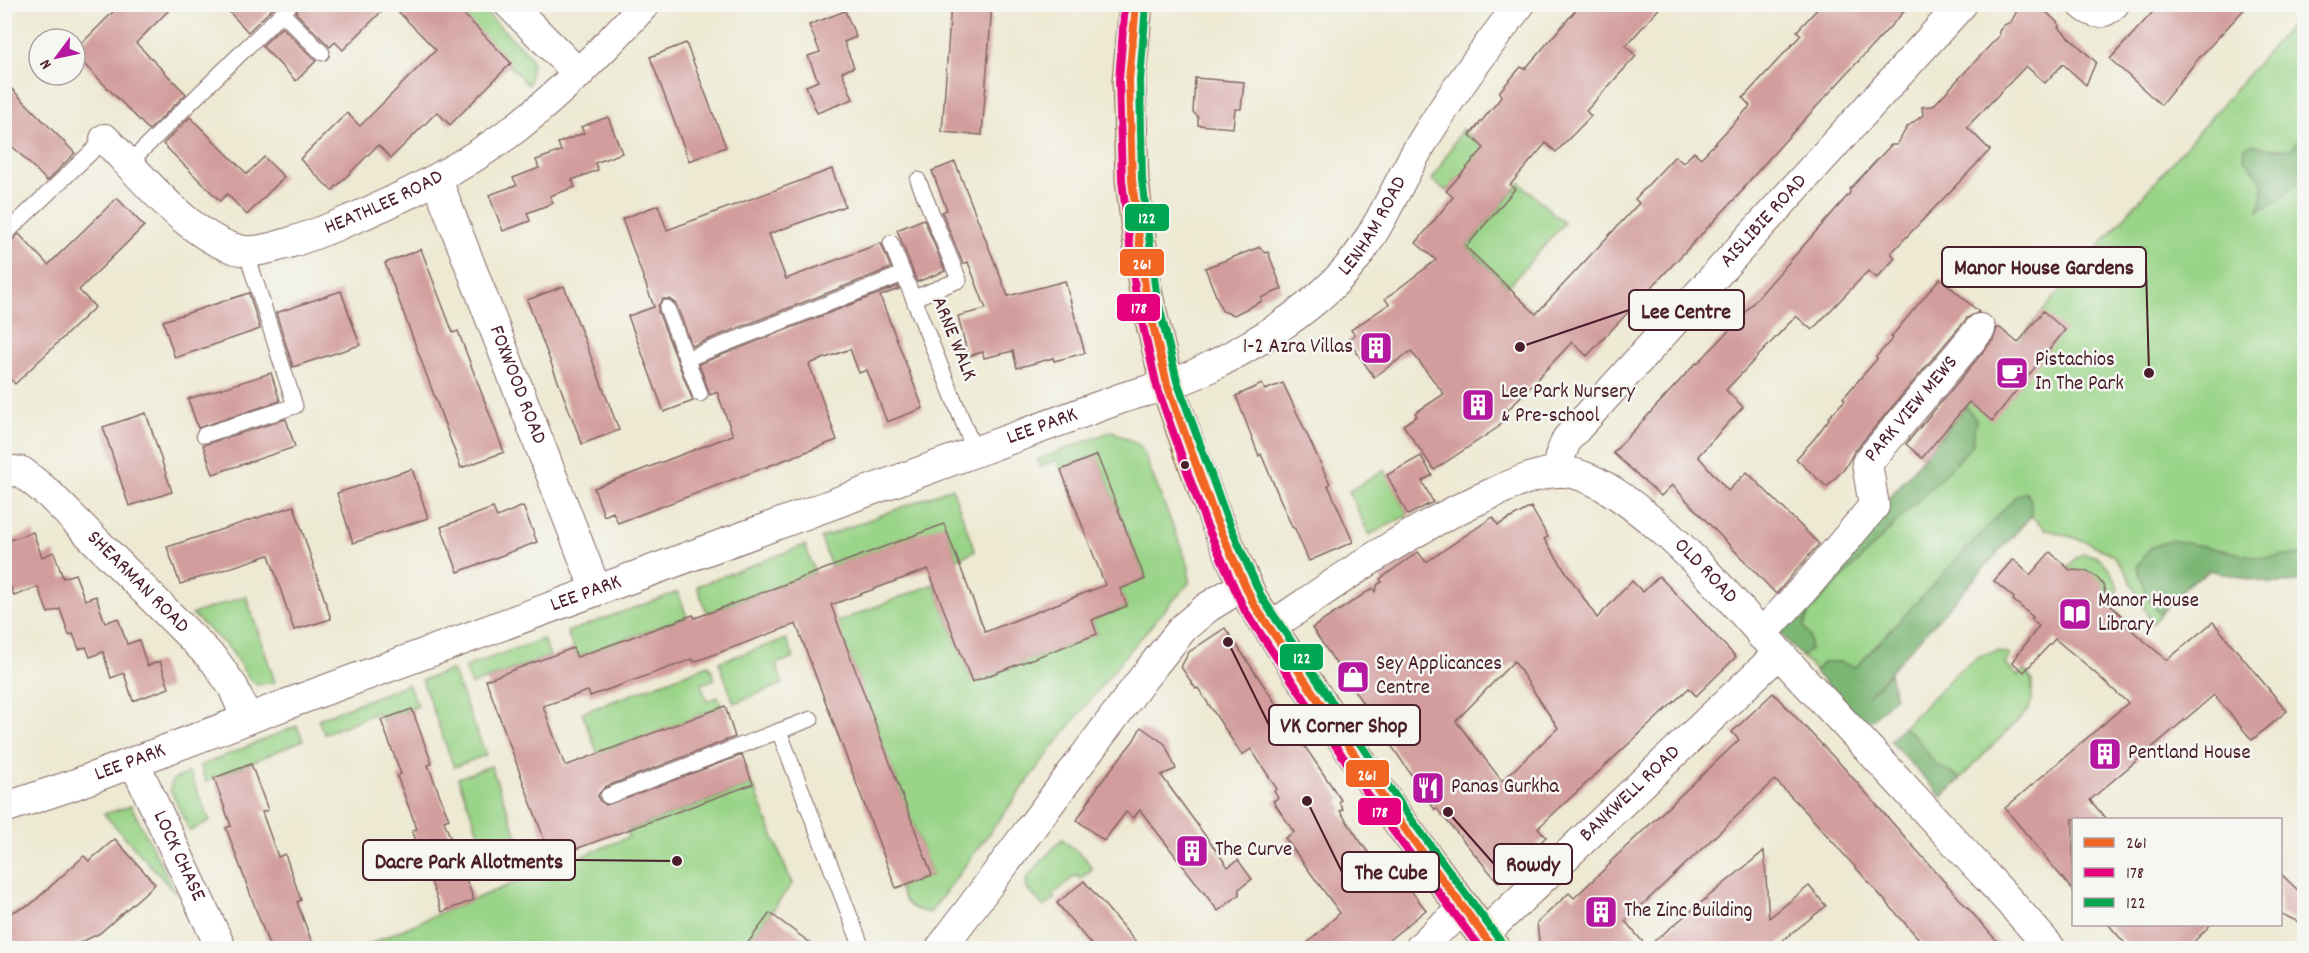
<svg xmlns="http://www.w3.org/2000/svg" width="2309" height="953" font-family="Dekko,sans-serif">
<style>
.green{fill:#9ad488;stroke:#727a5a;stroke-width:1.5}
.forest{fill:#7bb674;stroke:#626a50;stroke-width:1.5}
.building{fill:#d29d9c;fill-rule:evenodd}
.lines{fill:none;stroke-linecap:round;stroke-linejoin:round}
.service-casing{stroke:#836665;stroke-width:17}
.minor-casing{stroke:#836665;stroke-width:32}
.trunk-casing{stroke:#836665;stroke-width:35}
.service{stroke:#fff;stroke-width:15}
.minor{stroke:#fff;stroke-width:30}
.trunk{stroke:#e9c769;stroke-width:33}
.bus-1-casing{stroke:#f6f6f2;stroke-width:12}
.bus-2-casing{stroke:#f6f6f2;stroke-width:12}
.bus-3-casing{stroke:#f6f6f2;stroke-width:12}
.bus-1{stroke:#f26522;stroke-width:8}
.bus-2{stroke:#e5007d;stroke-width:8}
.bus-3{stroke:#00a651;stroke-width:8}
.bus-dot{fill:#4a1f2b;stroke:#f6f6f2;stroke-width:2}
.labels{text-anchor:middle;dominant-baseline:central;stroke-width:5;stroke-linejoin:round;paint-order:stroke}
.street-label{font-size:21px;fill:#4a1f2b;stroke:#f6f6f2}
.poi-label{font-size:21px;fill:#4a1f2b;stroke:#f6f6f2;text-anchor:start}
.leader{fill:none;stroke:#4a1f2b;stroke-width:2}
.callout-dot{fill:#4a1f2b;stroke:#f6f6f2;stroke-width:2}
.callout{fill:#f6f6f2;stroke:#4a1f2b;stroke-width:2}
.callout-label{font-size:22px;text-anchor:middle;font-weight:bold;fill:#4a1f2b}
.line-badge{stroke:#f6f6f2;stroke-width:2}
.badge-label{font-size:16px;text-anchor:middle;font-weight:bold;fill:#fff}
</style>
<rect width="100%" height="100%" fill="#f6f6f2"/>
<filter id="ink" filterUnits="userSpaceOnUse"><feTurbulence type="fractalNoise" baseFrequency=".0167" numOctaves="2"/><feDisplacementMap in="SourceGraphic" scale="12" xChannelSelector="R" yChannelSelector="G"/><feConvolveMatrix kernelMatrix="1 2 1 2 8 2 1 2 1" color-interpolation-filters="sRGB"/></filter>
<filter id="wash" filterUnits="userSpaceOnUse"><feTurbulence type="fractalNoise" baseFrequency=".008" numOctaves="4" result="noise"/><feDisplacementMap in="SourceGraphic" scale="24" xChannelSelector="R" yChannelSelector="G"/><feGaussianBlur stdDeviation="1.35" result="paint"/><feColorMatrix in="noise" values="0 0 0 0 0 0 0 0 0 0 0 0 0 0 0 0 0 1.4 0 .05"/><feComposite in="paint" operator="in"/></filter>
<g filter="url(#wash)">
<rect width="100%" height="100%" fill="#ede9d2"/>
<!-- green -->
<g class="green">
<polygon points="456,5 478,5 529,55 532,63 529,84 527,84 454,6"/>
<polygon points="2304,10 2304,582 2268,583 2210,570 2188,584 2150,626 2148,616 2127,574 2115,557 2090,543 2046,529 2031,516 1853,712 1777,629 1874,517 2043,311"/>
<polygon points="1462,129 1492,156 1458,178 1446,191 1432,180"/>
<polygon points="1520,183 1564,223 1508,287 1467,246"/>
<path d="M1112 431 1141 446 1189 567V583C1094 686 1014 801 930 913 910 909 906 907 899 887L932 875 841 633 805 647 801 636 934 584 972 682 1097 634 1092 620 1127 607 1120 589 1145 579 1097 455 1061 470 1057 460 1040 467 1037 460Z"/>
<polygon points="1385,470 1408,515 1369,535 1349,491"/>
<polygon points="952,488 975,551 957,559 944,525 831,567 821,538"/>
<polygon points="805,545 815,573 707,613 697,586"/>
<path d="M2083 554C2102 553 2114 572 2118 589L2108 604C2102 596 2106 584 2096 577 2087 569 2075 574 2068 568L2076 558Z"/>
<polygon points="678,592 687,617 577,657 567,632"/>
<polygon points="246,596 275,682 257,685 250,680 230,649 192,614"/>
<polygon points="543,639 550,656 471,685 465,667"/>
<polygon points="786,639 794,658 776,664 783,684 734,703 719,662"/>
<polygon points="1998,651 2011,655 2005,664 2018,676 2025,669 2032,681 2032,700 2029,709 1942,797 1890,741 1957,672 1981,655"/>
<polygon points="709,665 715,679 701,684 707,701 718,697 722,707 598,754 582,713"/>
<polygon points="452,670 486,755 454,767 422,680"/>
<polygon points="408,684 418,706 381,720 378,712 324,734 318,719"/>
<polygon points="297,726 303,740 206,782 200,766"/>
<polygon points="491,766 528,865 495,877 458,778"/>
<polygon points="189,772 210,821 190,831 170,789 173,780"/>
<polygon points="753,784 792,884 744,948 361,948 442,912 629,837 627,831"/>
<polygon points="131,806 177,895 104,814"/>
<polygon points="1062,839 1085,858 1092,869 1080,879 1076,875 1052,895 1055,899 1044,907 1027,889 1026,878"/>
</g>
<!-- forest -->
<g class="forest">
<path d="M2304 120V176L2280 200 2258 211C2269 184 2261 179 2244 158L2245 147 2253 144 2271 149H2292L2301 135V124Z"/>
<polygon points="1966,406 1976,420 1972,446 1809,612 1804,626 1810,638 1810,649 1802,657 1777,629 1874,517"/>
<polygon points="2026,492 2031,500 2031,516 1868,696 1890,673 1895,696 1872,720 1857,717 1815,672 1823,662 1839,662 1856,667 2015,497"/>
<polygon points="2172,540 2262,558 2304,554 2304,582 2268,583 2210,570 2188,584 2160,614 2147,598 2137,566 2150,548"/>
<polygon points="1902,727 1915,735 1936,765 1956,775 1960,780 1942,797 1890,741"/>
</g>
<g id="blocks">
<!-- building -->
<g class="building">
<polygon points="121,4 175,4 136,43 186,94 149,130 75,55 75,50"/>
<polygon points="222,4 277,4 248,32"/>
<polygon points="300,4 389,4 343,50 335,42 330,47 296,13"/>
<polygon points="391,4 454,4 511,63 450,125 437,112 391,158 378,145 332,191 300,159 347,113 360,126 436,50"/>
<polygon points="951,4 992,4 982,135 942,132"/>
<polygon points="1581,4 1663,4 1626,46 1636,56 1586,111 1591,116 1556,152 1546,143 1510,185 1515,189 1466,247 1536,314 1639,203 1635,199 1675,156 1683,163 1694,152 1701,158 1750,106 1743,98 1801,35 1797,31 1822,4 1911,4 1783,143 1743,188 1744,189 1587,356 1572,342 1506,412 1509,417 1499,425 1500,426 1434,470 1403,425 1417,416 1415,413 1444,394 1411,351 1374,377 1348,340 1355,335 1351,330 1389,304 1385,299 1436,260 1416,243 1453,197 1446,191 1484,148 1470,135 1499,100 1501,96 1499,92 1521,67 1525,69"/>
<polygon points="2027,4 2038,4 2060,25 2058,27 2096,62 2086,85 2063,64 2045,83 2026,66 1967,127 1990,150 1891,253 1895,258 1877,278 1868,271 1812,330 1796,316 1726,390 1743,407 1698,456 1728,491 1747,472 1819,544 1776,594 1672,485 1661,496 1613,453 1696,363 1697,364 1723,337 1850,193 1850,189 1891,145 1897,145 1907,127 1923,115 1922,107 1933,106 1999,36 1999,31 2004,25 2011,22 2018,9"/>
<polygon points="2160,4 2249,4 2199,58 2161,105 2110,59"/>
<polygon points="845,11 856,37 844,42 854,67 842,72 853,99 817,113 806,86 818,81 808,56 820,52 809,25"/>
<polygon points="282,27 316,61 296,81 262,46"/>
<polygon points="686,43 726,147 689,161 650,57"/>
<polygon points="1195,78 1244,82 1241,109 1235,109 1233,128 1198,125 1198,117 1193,112"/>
<polygon points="4,81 75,153 47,181 4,138"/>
<polygon points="190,117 247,174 264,157 284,177 247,215 227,194 220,201 163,144"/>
<polygon points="608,117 622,153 595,163 598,170 572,180 575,187 550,196 553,203 527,213 530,221 503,231 489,195 517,185 513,178 539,168 536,160 561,151 558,143 584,133 581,127"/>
<polygon points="955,162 1008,296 1065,281 1085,353 1054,361 1053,358 1017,368 1013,351 984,358 983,352 968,356 958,316 986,309 968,262 963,264 942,212 947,210 932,171"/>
<polygon points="832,169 845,206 769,234 786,279 881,243 891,268 692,346 676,304 669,299 663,299 658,306 658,311 693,401 664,412 628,316 654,307 622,219 658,205 667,230"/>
<polygon points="117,198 144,226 79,290 95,307 15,384 4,372 4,247 19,234 48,265"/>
<polygon points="924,219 945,271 917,282 897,230"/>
<polygon points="1260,247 1265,253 1268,252 1282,289 1261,298 1262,301 1234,315 1222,311 1205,268"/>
<polygon points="421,249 453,333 458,331 504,452 461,468 385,263"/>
<polygon points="1940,278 1979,312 1967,318 1854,452 1845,468 1827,487 1796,459 1814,439 1829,419 1828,418 1845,400 1843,398 1877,359 1876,357 1893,338 1891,337"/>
<polygon points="564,286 619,430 582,444 527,300"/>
<polygon points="898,286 899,289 880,296 923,408 887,422 867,370 859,373 850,349 809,364 837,440 618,523 613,512 604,516 594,488 733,435 717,392 710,395 699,364"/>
<polygon points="341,291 360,345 293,367 276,313"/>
<polygon points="249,293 260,329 175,358 163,321"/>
<polygon points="2043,311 2065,330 1992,421 1969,402 1922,458 1906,444 1993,340 1997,328 2000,328 2018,343"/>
<polygon points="271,373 280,401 198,428 188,399"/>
<polygon points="1283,383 1330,484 1328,485 1353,542 1309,561 1295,529 1292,527 1261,454 1259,456 1236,396 1262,384 1265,390"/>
<polygon points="146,413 172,492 129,506 103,427"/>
<polygon points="286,419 295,447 213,474 203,445"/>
<polygon points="1097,455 1145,579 1120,589 1127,606 1092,620 1097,634 972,682 928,569 831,605 932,875 896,888 796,624 694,662 693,659 590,696 588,691 543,706 565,766 725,706 735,737 605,787 598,795 599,800 606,805 742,755 753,784 551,858 486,680 573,648 577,657 693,615 695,618 944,524 985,632 1105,585 1061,470"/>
<polygon points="1421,456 1432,475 1422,481 1433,502 1408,515 1387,475"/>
<polygon points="412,469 428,518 353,543 337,493"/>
<polygon points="294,506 331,619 294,630 269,555 180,584 167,547"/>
<polygon points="523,506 537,542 458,572 441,527 493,508 497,517"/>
<path d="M1531 507 1548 537 1544 539 1597 618 1632 581 1643 592 1659 576 1736 657 1696 696 1689 688 1538 828 1546 837 1498 882 1436 808 1435 810 1312 628 1373 588 1375 592 1378 584 1382 582 1380 579 1418 552 1426 562 1493 517 1498 525ZM1514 661 1558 728 1502 781 1456 721Z"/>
<polygon points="33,532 42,557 54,552 63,578 75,574 85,600 96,596 105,623 118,618 127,644 139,640 147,666 160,661 169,688 133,701 124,673 111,678 103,652 90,657 86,647 79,649 73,634 69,635 60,609 48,613 38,587 14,596 4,569 4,542"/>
<polygon points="2050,552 2070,570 2087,571 2096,576 2103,585 2108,603 2124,618 2122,622 2167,660 2213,622 2287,711 2252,740 2214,695 2090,800 2106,819 2073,819 2073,891 2005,808 2128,703 2084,663 2055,639 2024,672 2012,662 2039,626 2031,619 2033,617 2013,600 2014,598 1994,581 2013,559 2030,575"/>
<polygon points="1225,628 1341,800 1339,802 1343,809 1340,811 1360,841 1386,877 1395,870 1426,910 1379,948 1302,948 1340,913 1285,838 1294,832 1273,801 1278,798 1274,791 1277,789 1251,749 1242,755 1198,688 1196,689 1181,667 1189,652"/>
<polygon points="1773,693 1844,768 2003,948 1927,948 1808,814 1775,780 1625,921 1647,947 1764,851 1769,918 1809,886 1826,906 1773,948 1544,948 1539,941 1537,923 1569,893 1574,898 1611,863 1610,862 1739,740 1732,732"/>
<polygon points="412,709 432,764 428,765 449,819 444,821 474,900 442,912 412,830 417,829 397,776 401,774 381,720"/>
<polygon points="1141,727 1165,744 1176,769 1161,775 1228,867 1238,860 1252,879 1239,889 1239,895 1218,911 1140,810 1133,818 1126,812 1104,841 1077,820 1098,786 1134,740"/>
<polygon points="251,764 268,810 262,812 278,857 285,854 301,900 297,902 314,948 270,948 226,828 231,826 214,778"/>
<polygon points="115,839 155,884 100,933 69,948 4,948 4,915 30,905 84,856 89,861"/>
<polygon points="2280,873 2304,896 2304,925 2280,913"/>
<polygon points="1084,881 1141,948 1094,948 1057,903"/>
<polygon points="770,913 817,948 744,948"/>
<polygon points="2108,924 2211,924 2188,948 2129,948"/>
</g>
</g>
</g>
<g filter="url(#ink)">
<use href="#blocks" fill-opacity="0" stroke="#836665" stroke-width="1.5"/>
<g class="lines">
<!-- service casing -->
<g class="service-casing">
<g id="service">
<polyline points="282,13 322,53"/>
<polyline points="129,163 291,4"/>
<polyline points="4,235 105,139"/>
<polyline points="891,243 975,452"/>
<polyline points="914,298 959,280 918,180"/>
<polyline points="667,308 700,394"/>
<polyline points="686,359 903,274"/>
<polyline points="204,435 295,406 246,251"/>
<polyline points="779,731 811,719"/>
<polyline points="608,796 779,731 862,948"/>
</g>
</g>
<!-- minor casing -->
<g class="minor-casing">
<g id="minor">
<polyline points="509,4 579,74"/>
<path d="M2082 4C2094 15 2103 15 2114 4"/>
<path id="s1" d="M105 139C140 174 194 244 245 251 265 253 313 235 333 227 398 201 461 170 517 127 563 91 605 48 645 4"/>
<path id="s2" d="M437 180 596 590"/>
<path id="s3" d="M4 470 22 472 49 494 215 661 233 687 247 719"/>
<path id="s4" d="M1558 472 1560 456 1567 439 1962 4"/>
<path id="s5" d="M1269 628C1341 579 1413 527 1493 493 1513 484 1535 474 1556 472 1590 469 1634 506 1658 526 1710 571 1753 626 1800 676 1855 734 1910 793 1964 852 1993 884 2023 915 2050 948"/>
<path id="s6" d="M1761 635 1810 582 1874 506 1867 463 1980 329"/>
<path id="s7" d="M134 762 221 948"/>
<path id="s8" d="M4 808 73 785 298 700 1122 398C1148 390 1176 384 1200 372 1251 347 1311 311 1348 268 1377 235 1397 184 1420 146 1450 96 1484 50 1520 4"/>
<path id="s9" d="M1483 935 1779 653"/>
<polyline points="941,948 1144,677 1183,628 1208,607 1244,585"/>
<polyline points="1420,948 1438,930 1465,910"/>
</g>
</g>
<!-- trunk casing -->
<g class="trunk-casing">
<polyline id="trunk" points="1136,4 1129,80 1132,180 1146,295 1167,384 1191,453 1216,520 1253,603 1397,818 1493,948"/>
</g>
<!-- service -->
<use href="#service" class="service"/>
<!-- minor -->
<use href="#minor" class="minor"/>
<!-- trunk -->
<use href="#trunk" class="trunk"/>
<!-- bus-1 casing -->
<g class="bus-1-casing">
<polyline id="bus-1" points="1136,4 1129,80 1132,180 1146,295 1167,384 1216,520 1253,603 1397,818 1493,948"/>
</g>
<!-- bus-2 casing -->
<g class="bus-2-casing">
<polyline id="bus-2" points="1125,4 1119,80 1122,180 1136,296 1157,387 1206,524 1244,609 1388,824 1480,948"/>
</g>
<!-- bus-3 casing -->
<g class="bus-3-casing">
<polyline id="bus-3" points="1146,5 1140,80 1142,179 1156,293 1177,381 1226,516 1262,598 1406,812 1501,942"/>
</g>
<!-- bus-1 -->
<use href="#bus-1" class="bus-1"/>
<!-- bus-2 -->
<use href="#bus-2" class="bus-2"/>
<!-- bus-3 -->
<use href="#bus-3" class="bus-3"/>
</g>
</g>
<!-- icons -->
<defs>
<g id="building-square" transform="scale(1.725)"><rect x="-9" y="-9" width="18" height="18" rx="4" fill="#b5179e" stroke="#f6f6f2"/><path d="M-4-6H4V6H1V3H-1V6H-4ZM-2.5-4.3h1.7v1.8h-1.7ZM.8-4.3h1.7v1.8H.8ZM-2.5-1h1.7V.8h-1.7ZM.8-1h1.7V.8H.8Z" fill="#fff"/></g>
<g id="cafe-square" transform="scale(1.725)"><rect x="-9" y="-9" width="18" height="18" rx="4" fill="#b5179e" stroke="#f6f6f2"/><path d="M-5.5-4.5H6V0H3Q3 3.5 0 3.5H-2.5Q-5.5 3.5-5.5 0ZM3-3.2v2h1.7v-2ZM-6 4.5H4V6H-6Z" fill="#fff"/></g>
<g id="library-square" transform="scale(1.725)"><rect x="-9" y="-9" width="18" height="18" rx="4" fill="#b5179e" stroke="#f6f6f2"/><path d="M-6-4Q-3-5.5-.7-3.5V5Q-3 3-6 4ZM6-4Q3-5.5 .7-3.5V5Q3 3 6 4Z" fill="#fff"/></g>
<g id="shop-square" transform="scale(1.725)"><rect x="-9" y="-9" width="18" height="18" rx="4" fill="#b5179e" stroke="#f6f6f2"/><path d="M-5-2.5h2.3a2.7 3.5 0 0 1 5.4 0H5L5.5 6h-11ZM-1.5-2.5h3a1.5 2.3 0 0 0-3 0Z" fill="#fff"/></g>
<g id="restaurant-square" transform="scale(1.725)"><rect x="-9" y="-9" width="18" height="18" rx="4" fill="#b5179e" stroke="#f6f6f2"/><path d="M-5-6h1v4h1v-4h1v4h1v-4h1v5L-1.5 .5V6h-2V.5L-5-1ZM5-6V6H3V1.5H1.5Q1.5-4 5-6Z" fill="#fff"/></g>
</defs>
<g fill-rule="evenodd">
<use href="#building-square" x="1376" y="348"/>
<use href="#cafe-square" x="2012" y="373"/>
<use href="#building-square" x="1478" y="405"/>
<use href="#library-square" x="2075" y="614"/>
<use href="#shop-square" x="1353" y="677"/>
<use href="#building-square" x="2105" y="754"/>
<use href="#restaurant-square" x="1428" y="788"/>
<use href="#building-square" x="1192" y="851"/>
<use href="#building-square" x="1601" y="912"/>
</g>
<!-- markers -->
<circle class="bus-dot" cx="1185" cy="465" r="5"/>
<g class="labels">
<!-- street labels -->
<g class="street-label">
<text stroke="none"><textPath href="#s1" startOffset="330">HEATHLEE ROAD</textPath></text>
<text stroke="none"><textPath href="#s4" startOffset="328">AISLIBIE ROAD</textPath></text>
<text stroke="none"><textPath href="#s8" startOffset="1504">LENHAM ROAD</textPath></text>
<text transform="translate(953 339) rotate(68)">ARNE WALK</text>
<text stroke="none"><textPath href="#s2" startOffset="220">FOXWOOD ROAD</textPath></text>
<text stroke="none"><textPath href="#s6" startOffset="285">PARK VIEW MEWS</textPath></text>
<text stroke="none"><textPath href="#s8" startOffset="1106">LEE PARK</textPath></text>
<text stroke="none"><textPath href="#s5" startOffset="512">OLD ROAD</textPath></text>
<text stroke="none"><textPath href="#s3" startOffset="178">SHEARMAN ROAD</textPath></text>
<text stroke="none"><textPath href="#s8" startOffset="620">LEE PARK</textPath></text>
<text stroke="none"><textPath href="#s8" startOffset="134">LEE PARK</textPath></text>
<text stroke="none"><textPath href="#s9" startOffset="204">BANKWELL ROAD</textPath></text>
<text stroke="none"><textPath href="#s7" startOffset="104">LOCK CHASE</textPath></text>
</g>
<!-- poi labels -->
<g class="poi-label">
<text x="1353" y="348" text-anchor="end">1-2 Azra Villas</text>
<text x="2035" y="361">Pistachios<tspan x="2035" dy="24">In The Park</tspan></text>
<text x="1501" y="393">Lee Park Nursery<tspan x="1501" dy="24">&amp; Pre-school</tspan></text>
<text x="2098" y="602">Manor House<tspan x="2098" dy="24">Library</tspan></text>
<text x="1376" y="665">Sey Applicances<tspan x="1376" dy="24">Centre</tspan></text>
<text x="2128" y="754">Pentland House</text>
<text x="1451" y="788">Panas Gurkha</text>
<text x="1215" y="851">The Curve</text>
<text x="1624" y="912">The Zinc Building</text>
</g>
</g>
<!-- callouts -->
<path class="leader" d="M2149 373L2146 267M1520 347L1629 310M1228 642L1269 725M677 861L575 860M1448 812L1494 864M1307 801L1342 872"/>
<g class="callout-dot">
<circle cx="2149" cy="373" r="6"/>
<circle cx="1520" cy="347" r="6"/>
<circle cx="1228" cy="642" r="6"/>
<circle cx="677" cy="861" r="6"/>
<circle cx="1448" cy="812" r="6"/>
<circle cx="1307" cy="801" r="6"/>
</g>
<g class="callout">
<rect x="1942" y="247" width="204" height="40" rx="6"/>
<rect x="1629" y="290" width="115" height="40" rx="6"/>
<rect x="1269" y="705" width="151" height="40" rx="6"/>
<rect x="363" y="840" width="212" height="40" rx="6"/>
<rect x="1494" y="844" width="78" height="40" rx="6"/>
<rect x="1342" y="852" width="97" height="40" rx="6"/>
</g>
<g class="callout-label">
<text x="2044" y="274">Manor House Gardens</text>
<text x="1686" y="318">Lee Centre</text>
<text x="1344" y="732">VK Corner Shop</text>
<text x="469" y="868">Dacre Park Allotments</text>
<text x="1533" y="871">Rowdy</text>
<text x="1391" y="879">The Cube</text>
</g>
<g class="line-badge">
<rect x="1124" y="203" width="46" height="29" rx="6" fill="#00a651"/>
<rect x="1119" y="248" width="46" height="29" rx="6" fill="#f26522"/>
<rect x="1116" y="293" width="45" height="29" rx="6" fill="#e5007d"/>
<rect x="1279" y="643" width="45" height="28" rx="6" fill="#00a651"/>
<rect x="1345" y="759" width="45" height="29" rx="6" fill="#f26522"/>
<rect x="1357" y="797" width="45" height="29" rx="6" fill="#e5007d"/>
</g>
<g class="badge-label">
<text x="1147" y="223">122</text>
<text x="1142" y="269">261</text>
<text x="1139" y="313">178</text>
<text x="1302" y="663">122</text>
<text x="1367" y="780">261</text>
<text x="1380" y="817">178</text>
</g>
<!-- margin -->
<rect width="2309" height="953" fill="none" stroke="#f6f6f2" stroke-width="24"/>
<!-- legend -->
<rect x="2072" y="818" width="210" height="108" fill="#f6f6f2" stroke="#b1a0a2" stroke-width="1.5"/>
<rect x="2084" y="838" width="30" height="9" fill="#f26522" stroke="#b1a0a2" stroke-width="1.5"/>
<text x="2126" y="848" font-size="18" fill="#4a1f2b">261</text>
<rect x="2084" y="868" width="30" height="9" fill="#e5007d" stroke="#b1a0a2" stroke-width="1.5"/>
<text x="2126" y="878" font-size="18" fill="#4a1f2b">178</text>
<rect x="2084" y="898" width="30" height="9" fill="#00a651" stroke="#b1a0a2" stroke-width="1.5"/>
<text x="2126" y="908" font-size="18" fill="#4a1f2b">122</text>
<!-- north arrow -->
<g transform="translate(57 57) rotate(237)"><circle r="28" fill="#f6f6f2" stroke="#b1a0a2" stroke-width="1.5"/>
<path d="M0-4.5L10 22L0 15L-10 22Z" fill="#b5179e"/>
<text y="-9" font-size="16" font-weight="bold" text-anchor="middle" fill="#4a1f2b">N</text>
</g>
</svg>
